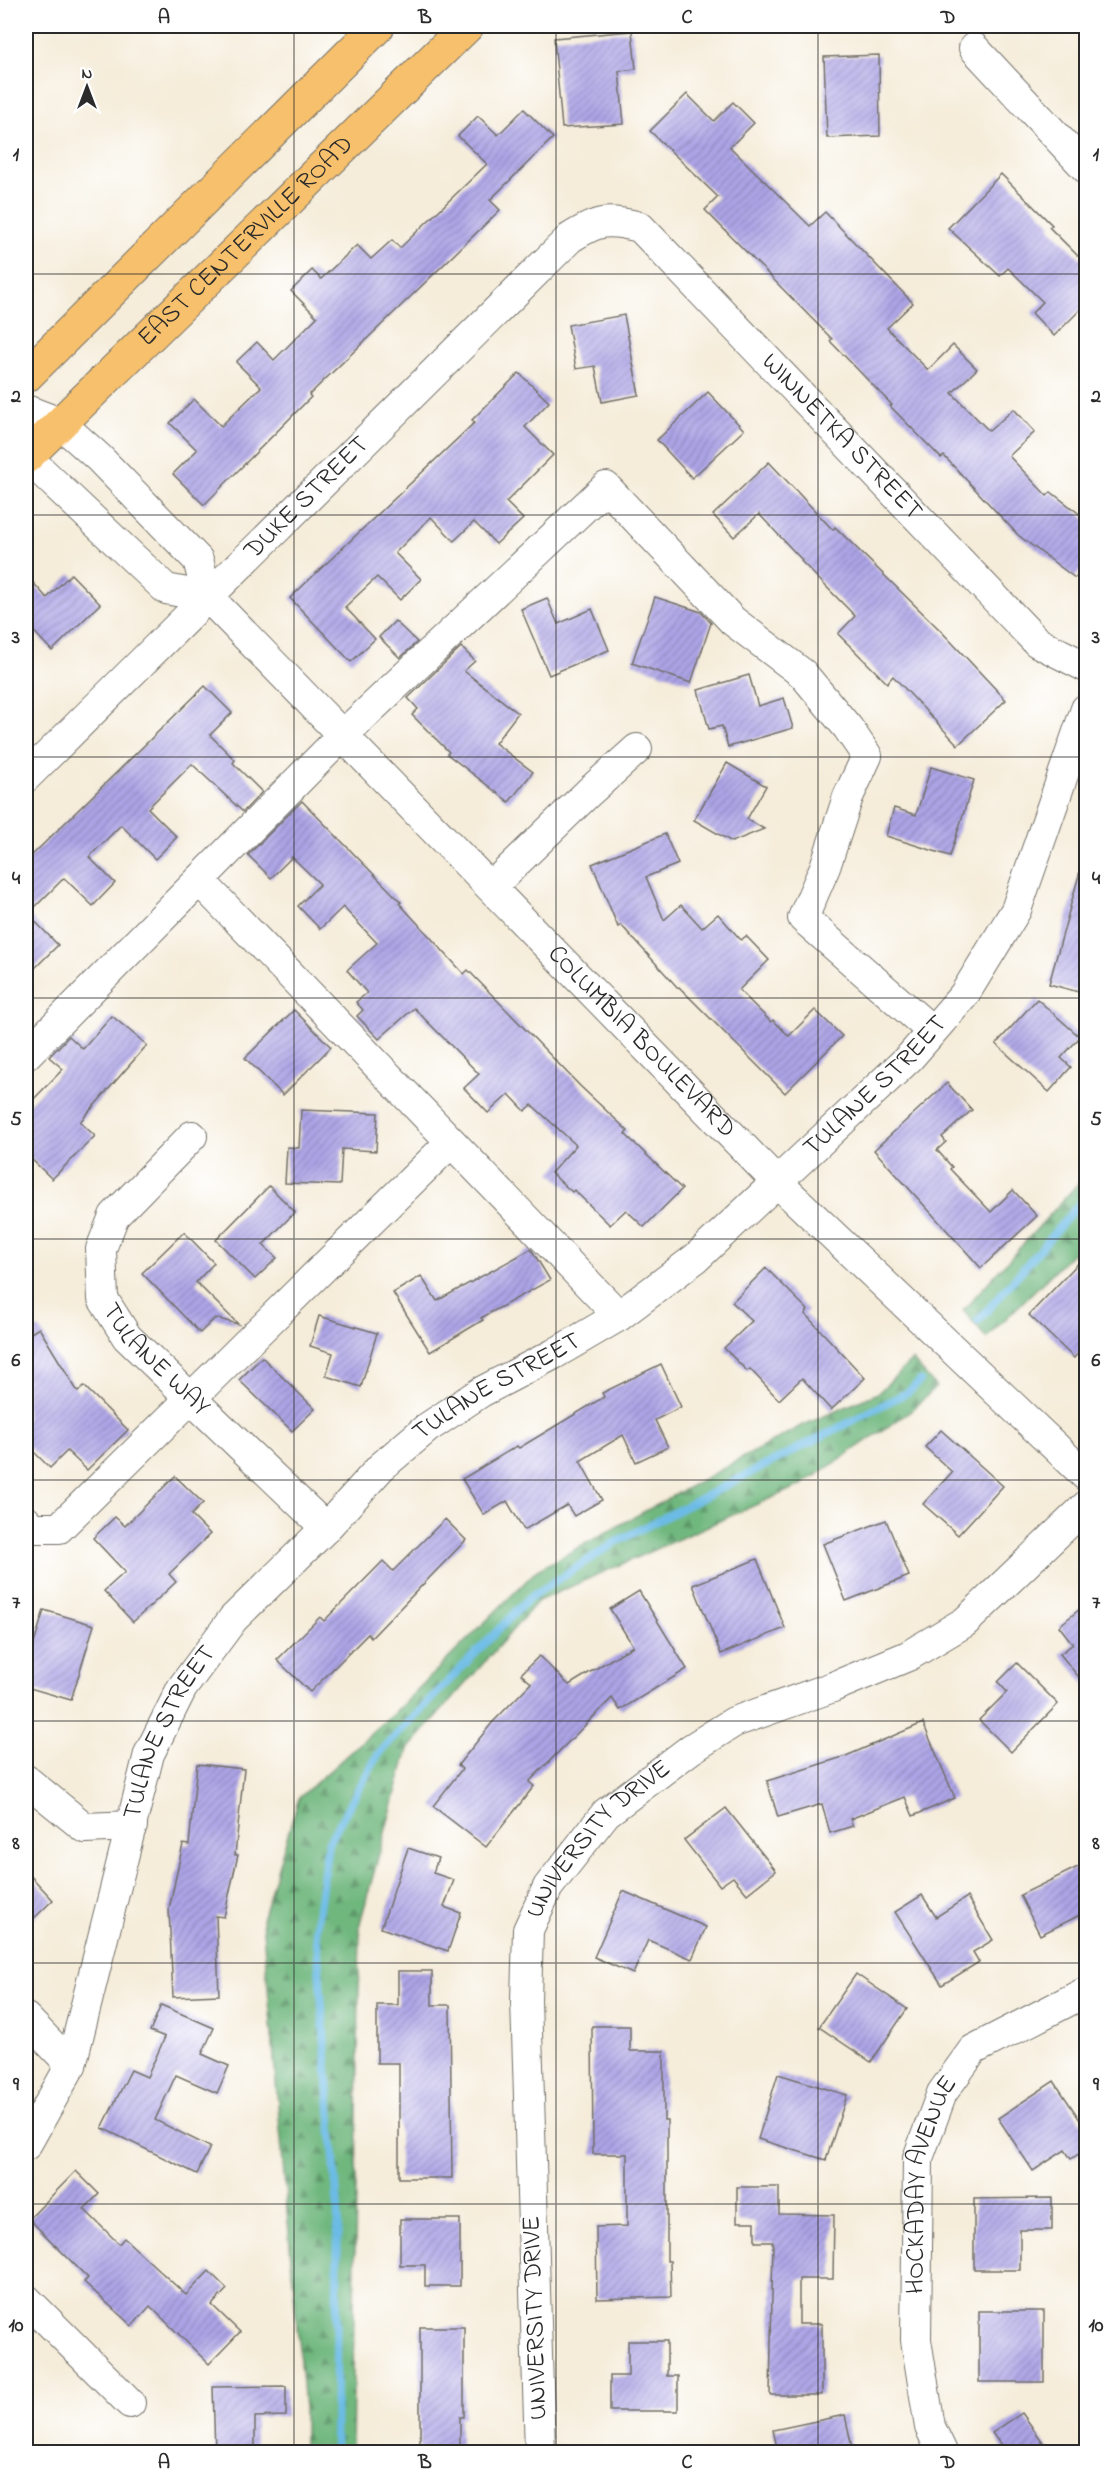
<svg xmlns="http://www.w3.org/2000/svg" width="1112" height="2478" font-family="'Indie Flower',sans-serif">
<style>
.forest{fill:url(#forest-firs);stroke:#4d7154;stroke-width:1.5}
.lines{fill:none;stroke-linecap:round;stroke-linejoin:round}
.stream{stroke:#6cbbe6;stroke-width:8}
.building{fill:url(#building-hatch)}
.minor-casing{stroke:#726f68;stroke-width:32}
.major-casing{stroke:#726f68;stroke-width:35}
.minor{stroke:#fff;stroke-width:30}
.major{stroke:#f7c06c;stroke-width:33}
.grid{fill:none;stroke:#2b2b2b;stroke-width:1.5;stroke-opacity:0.55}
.labels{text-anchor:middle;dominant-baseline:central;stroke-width:5;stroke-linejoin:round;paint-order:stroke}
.street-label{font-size:26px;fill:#2b2b2b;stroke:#fff}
.neatline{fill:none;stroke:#2b2b2b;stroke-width:2}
.grid-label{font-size:20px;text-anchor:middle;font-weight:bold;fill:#2b2b2b}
</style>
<defs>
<pattern id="forest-firs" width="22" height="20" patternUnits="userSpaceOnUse" patternTransform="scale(1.5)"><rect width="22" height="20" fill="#6fb77e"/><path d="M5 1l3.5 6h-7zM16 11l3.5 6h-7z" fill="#5b9567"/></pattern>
<pattern id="building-hatch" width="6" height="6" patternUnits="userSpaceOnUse" patternTransform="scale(1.5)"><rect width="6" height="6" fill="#ada4e7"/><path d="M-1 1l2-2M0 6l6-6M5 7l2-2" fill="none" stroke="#8d86bb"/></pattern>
</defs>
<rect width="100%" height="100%" fill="#fff"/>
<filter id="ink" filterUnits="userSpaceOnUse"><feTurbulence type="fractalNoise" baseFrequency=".0167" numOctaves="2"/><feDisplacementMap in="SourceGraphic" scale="12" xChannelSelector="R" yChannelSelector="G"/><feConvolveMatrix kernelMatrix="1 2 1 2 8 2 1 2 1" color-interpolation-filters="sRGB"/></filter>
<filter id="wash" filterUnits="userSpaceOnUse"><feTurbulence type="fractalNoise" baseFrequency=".008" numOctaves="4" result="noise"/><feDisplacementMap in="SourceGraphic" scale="24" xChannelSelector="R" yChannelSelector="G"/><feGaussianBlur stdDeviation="1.35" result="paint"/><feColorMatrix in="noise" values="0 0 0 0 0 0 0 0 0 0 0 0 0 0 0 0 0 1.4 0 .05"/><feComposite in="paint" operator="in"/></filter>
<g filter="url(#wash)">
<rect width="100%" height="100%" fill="#f5ecd9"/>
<!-- forest -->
<g class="forest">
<polygon points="1086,1175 1086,1240 986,1338 963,1310"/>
<polygon points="912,1360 936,1387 911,1411 803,1484 538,1601 408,1749 360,1923 352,2452 304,2452 304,2408 262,1919 299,1798 394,1713 537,1570 801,1426 878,1393"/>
</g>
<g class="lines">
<!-- stream -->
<g class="stream">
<polyline points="978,1321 1086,1196"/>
<polyline points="335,2452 338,2210 316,1929 328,1843 379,1753 529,1598 616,1542 908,1392 920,1381"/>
</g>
</g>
<g id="blocks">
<!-- building -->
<g class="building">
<polygon points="632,31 636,69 619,71 624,124 562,128 554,38"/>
<polygon points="879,55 880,136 827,138 824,57"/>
<polygon points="687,94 714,121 733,102 754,123 730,147 810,226 825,212 913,303 887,328 928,370 953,345 977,369 952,393 989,431 1014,409 1035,432 1009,456 1047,496 1051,492 1086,519 1086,563 1075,578 1018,535 944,456 941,458 890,406 892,405 830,341 832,339 705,210 718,197 650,131"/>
<polygon points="524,109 553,138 490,200 500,210 309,395 311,397 204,505 173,474 197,450 170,423 194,399 221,426 261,387 236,362 257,342 274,360 317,317 291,291 312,270 321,279 357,245 371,259 392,240 400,248 487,164 458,136 478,116 498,135"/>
<polygon points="1001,174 1052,225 1049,227 1086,264 1086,304 1054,336 1032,313 1043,302 1008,268 1000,276 948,228"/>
<polygon points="624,315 639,395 602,402 595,366 576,369 568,325"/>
<polygon points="519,373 549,402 525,427 553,455 506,502 523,519 496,544 474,522 454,541 431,517 395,553 421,579 400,600 377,577 345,607 375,639 351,662 290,598 475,422 472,420"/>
<polygon points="708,392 744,430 692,478 657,440"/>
<polygon points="769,462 833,530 835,527 940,630 1006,700 958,745 893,676 887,683 838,634 855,616 801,561 802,560 759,514 734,537 713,515"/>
<polygon points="71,574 100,604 52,651 26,623 26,575 47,598"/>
<polygon points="655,597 701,612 711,623 691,683 632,663"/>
<polygon points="547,598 558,624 592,609 609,650 549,675 521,609"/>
<polygon points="395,621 417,642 400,658 379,637"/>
<polygon points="461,647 475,661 464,671 518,713 495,743 533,772 509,802 447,754 449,752 412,715 418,709 408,698"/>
<polygon points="749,675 758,706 784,698 793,728 728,747 722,726 709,729 698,690"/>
<polygon points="205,686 232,713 210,735 235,760 233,763 262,792 243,812 192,764 148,808 177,837 155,859 121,825 89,857 115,883 93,906 64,878 28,914 58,945 26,977 26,861"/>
<polygon points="727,763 766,786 747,819 764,829 732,842 694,820"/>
<polygon points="931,767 974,780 950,856 886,836 894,808 916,815"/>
<polygon points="302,801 401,902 399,903 464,974 468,970 580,1086 628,1131 625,1134 682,1189 644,1227 626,1210 610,1225 574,1190 572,1192 551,1173 576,1145 532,1105 525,1111 509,1094 488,1113 464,1088 479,1074 414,1008 379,1039 357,1016 363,1010 356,1002 367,993 347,970 377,943 343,907 320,929 298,906 320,884 292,857 271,878 248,855"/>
<polygon points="665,834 678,864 646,877 664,920 681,905 702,928 718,914 741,940 746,936 769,960 739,990 771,1022 773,1020 789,1036 815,1010 842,1036 785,1093 679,987 678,988 621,925 618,927 592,864"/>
<polygon points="1080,871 1086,872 1086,994 1049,984"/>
<polygon points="1037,999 1080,1037 1061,1058 1071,1067 1049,1092 996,1044"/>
<polygon points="294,1010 331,1047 283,1095 245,1058"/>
<polygon points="112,1016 147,1045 80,1122 95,1136 52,1179 26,1154 26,1107 63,1069 49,1057 69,1036 83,1049"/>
<polygon points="947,1083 972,1110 942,1137 946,1142 937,1150 952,1167 950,1169 991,1212 1013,1190 1037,1216 981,1268 874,1150"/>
<polygon points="301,1110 378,1113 376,1151 342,1149 340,1185 285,1183 287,1147 299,1148"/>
<polygon points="269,1186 295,1212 263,1245 277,1258 255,1279 216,1240"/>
<polygon points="184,1232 214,1263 196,1282 238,1324 215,1318 200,1333 142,1273"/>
<polygon points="531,1249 550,1280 481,1318 483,1320 430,1352 393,1293 421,1276 437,1301"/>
<polygon points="1086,1255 1086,1345 1074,1358 1029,1315"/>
<polygon points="766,1268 808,1310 805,1314 865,1378 831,1410 802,1378 779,1400 750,1369 747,1371 724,1348 752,1321 732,1302"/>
<polygon points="319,1316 377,1333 361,1387 326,1376 333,1353 310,1346"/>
<polygon points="39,1328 78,1392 84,1386 128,1430 87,1470 67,1451 50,1468 26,1444 26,1336"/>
<polygon points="262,1357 315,1409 292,1431 239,1380"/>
<polygon points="661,1364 681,1407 655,1420 668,1447 636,1462 623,1435 580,1461 602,1500 574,1516 567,1505 524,1530 507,1501 484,1515 462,1479 517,1446 519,1448 604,1397 602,1393"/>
<polygon points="941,1430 1003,1486 958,1535 923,1504 952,1472 925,1447"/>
<polygon points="175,1476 203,1503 191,1515 210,1534 169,1574 176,1582 133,1622 104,1591 125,1572 93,1538 115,1517 125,1526"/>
<polygon points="445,1519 466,1540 371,1638 368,1634 310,1692 277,1660 320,1617 324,1621 383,1561 393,1571"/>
<polygon points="886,1520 909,1576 846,1601 823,1544"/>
<polygon points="757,1559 785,1628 721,1654 693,1585"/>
<polygon points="639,1591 687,1669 620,1710 612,1698 529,1782 534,1786 486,1847 433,1806 462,1769 458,1765 492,1723 531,1683 521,1674 539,1656 569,1685 633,1646 610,1609"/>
<polygon points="1086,1604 1086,1686 1060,1654 1073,1644 1059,1626"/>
<polygon points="44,1610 94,1625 71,1700 26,1687 26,1671"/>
<polygon points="1017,1663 1058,1704 1011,1752 979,1720 1007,1692 998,1682"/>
<polygon points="923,1723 955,1798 913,1816 905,1797 850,1819 853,1826 830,1833 822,1804 778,1817 767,1781 846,1756"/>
<polygon points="197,1764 244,1769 235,1855 238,1855 224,1917 216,1916 219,1995 173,1997 169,1909 183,1844 189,1845"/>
<polygon points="726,1808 776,1871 747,1894 733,1877 720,1886 684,1840"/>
<polygon points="408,1848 438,1858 433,1873 454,1880 444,1907 461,1913 448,1951 381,1928"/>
<polygon points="1086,1863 1086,1912 1040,1935 1020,1895"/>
<polygon points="26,1871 53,1900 26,1926"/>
<polygon points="623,1891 706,1927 692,1959 648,1940 633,1974 594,1957"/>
<polygon points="922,1895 936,1917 967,1897 993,1940 973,1952 979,1962 942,1985 895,1912"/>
<polygon points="398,1971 432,1971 432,2005 450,2005 452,2178 399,2178 399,2063 377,2063 377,2005 398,2005"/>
<polygon points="856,1974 907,2009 871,2062 819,2027"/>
<polygon points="161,2005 214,2028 202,2054 229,2066 217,2093 176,2075 155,2120 210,2147 197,2174 102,2128 131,2070 147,2077 165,2037 150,2031"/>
<polygon points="592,2026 630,2026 630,2051 664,2051 664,2120 667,2120 667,2261 670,2261 671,2297 597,2299 596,2227 627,2226 627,2154 593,2154"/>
<polygon points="778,2074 847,2095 826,2160 758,2139"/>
<polygon points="1054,2081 1086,2129 1086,2149 1071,2159 1065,2150 1033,2171 998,2118"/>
<polygon points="76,2171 99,2194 84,2209 119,2244 124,2238 186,2295 209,2271 227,2289 212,2305 240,2332 209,2364 150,2306 132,2326 84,2282 88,2278 29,2219"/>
<polygon points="737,2187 779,2187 779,2214 834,2215 833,2279 799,2279 799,2324 822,2324 822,2395 770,2395 773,2242 755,2242 755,2222 737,2222"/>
<polygon points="1052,2198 1052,2230 1020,2230 1020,2270 974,2270 974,2199"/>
<polygon points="400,2219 460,2219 460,2286 425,2286 425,2265 400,2265"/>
<rect x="979" y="2311" width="65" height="71"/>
<polygon points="420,2327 464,2327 464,2417 460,2417 460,2452 420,2452"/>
<polygon points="628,2341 667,2341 667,2376 678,2376 678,2411 610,2411 610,2376 628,2376"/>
<polygon points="286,2386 286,2416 255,2417 255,2451 215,2452 213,2387"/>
<polygon points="1022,2413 1050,2452 1006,2452 992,2433"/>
<polygon points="845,2415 853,2452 778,2452 773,2430"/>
</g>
</g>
</g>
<g filter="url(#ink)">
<use href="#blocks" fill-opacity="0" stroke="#726f68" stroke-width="1.5"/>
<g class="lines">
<!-- minor casing -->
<g class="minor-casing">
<g id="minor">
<polyline points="974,48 1086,168"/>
<polyline points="26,410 60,423 99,458 198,560 208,597 166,589 34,464 26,454"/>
<path id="s1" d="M208 597 778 1183 1086 1476"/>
<path id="s2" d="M26 777 570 238C598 220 607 219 640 227L1037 642 1086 667"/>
<polyline points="200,881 619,1316"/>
<polyline points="491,887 589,792 637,749"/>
<polyline points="26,1055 343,735 606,487 733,621 803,674 848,728 867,756 848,797 825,867 803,918 932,1031"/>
<path id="s3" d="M192 1136 114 1216 101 1249 103 1299 127 1337 326 1528"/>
<polyline points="26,1521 31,1528 59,1528 451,1142"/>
<polyline points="26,1780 85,1828 132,1826"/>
<polyline points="26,2018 71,2065"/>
<path id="s4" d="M26 2145 71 2065 149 1754 182 1688 233 1619 326 1528 381 1467 427 1428 481 1392 554 1354 619 1316 696 1258 910 1057 964 995 1016 910 1086 709"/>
<polyline points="26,2299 130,2403"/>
<path id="s5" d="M540 2452 526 2000 528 1930 548 1887 606 1813 691 1749 734 1722 833 1687 908 1656 965 1622 1086 1506"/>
<path id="s6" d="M942 2452 930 2427 916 2340 918 2158 942 2093 973 2050 1086 1992"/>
</g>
</g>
<!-- major casing -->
<g class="major-casing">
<g id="major">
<polyline points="26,376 378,26"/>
<path id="s7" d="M26 457 467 26"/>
</g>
</g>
<!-- minor -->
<use href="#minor" class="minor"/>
<!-- major -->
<use href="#major" class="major"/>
</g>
</g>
<!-- grid -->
<path class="grid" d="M294 26V2452M556 26V2452M818 26V2452M26 274H1086M26 515H1086M26 757H1086M26 998H1086M26 1239H1086M26 1480H1086M26 1721H1086M26 1963H1086M26 2204H1086"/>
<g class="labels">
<!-- street labels -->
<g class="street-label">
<text stroke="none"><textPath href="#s7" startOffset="308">EAST CENTERVILLE ROAD</textPath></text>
<text stroke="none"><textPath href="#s2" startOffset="1131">WINNETKA STREET</textPath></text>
<text stroke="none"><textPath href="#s2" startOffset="396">DUKE STREET</textPath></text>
<text stroke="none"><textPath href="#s1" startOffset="621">COLUMBIA BOULEVARD</textPath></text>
<text stroke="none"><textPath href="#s4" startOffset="1412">TULANE STREET</textPath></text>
<text stroke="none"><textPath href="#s3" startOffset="278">TULANE WAY</textPath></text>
<text stroke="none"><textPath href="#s4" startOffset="926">TULANE STREET</textPath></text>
<text stroke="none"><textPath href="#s4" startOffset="440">TULANE STREET</textPath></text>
<text stroke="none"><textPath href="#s5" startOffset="639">UNIVERSITY DRIVE</textPath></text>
<text stroke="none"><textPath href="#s6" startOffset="273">HOCKADAY AVENUE</textPath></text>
<text transform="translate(536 2318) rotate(-92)">UNIVERSITY DRIVE</text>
</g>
</g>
<!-- margin -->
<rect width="1112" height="2478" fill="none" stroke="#fff" stroke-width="66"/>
<!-- north arrow -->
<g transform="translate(87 87)" stroke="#ffffff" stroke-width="4.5" paint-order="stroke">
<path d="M0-4.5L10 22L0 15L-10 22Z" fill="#2b2b2b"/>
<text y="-9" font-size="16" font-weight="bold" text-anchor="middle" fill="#2b2b2b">N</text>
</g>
<rect x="33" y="33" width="1046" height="2412" class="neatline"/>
<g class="grid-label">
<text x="164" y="23">A</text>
<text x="425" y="23">B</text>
<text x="687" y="23">C</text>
<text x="948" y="23">D</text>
<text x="16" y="160">1</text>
<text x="1096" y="160">1</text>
<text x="16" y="402">2</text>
<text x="1096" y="402">2</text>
<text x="16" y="643">3</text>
<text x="1096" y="643">3</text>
<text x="16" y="884">4</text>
<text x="1096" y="884">4</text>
<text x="16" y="1125">5</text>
<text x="1096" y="1125">5</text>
<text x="16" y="1366">6</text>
<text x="1096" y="1366">6</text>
<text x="16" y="1608">7</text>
<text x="1096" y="1608">7</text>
<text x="16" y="1849">8</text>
<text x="1096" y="1849">8</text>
<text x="16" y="2090">9</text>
<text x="1096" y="2090">9</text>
<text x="16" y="2331">10</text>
<text x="1096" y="2331">10</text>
<text x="164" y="2468">A</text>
<text x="425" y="2468">B</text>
<text x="687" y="2468">C</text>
<text x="948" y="2468">D</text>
</g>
</svg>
